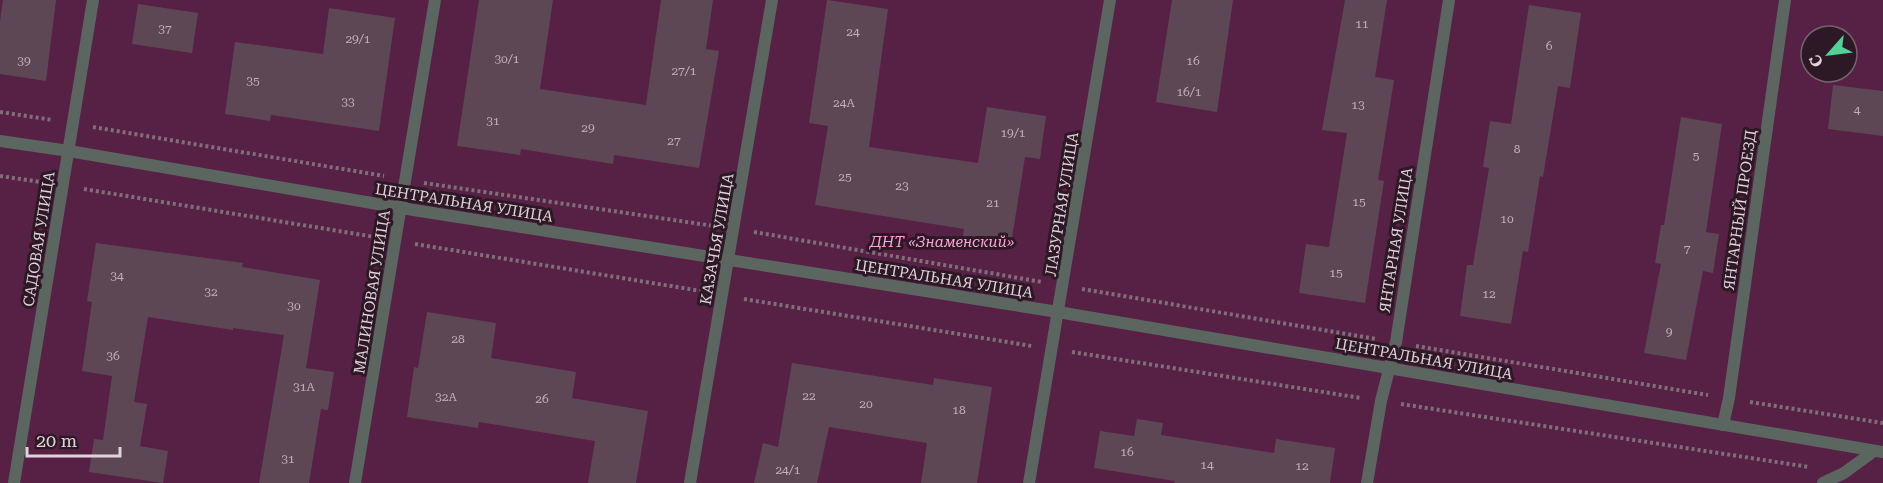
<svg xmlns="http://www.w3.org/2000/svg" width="1883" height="483" font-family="'Roboto Serif',serif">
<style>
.green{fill:#562145;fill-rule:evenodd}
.building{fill:#5e4755}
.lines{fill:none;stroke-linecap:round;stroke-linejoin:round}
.path{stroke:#806e79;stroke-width:4;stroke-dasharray:3 3;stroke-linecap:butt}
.minor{stroke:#5b6660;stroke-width:12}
.labels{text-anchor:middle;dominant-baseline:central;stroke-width:6;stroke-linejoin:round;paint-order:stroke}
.number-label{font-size:12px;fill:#c0b0ba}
.street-label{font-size:15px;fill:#e1d3db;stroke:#2d1925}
.park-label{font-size:15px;font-style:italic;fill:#ffa2dd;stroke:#2d1925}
</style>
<rect width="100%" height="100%" fill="#2d1925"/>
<!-- green -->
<path class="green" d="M0 0H1883V483H0ZM1811 36H1847V72H1811Z"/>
<!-- building -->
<g class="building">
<polygon points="3,0 56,0 46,81 0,74 0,21"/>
<polygon points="479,0 553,0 540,89 646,105 661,0 713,0 706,49 719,51 699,168 614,155 613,164 521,149 520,155 457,146"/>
<polygon points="827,0 888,9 869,147 978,163 987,107 1046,116 1040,159 1025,157 1011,244 963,236 964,229 815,205 828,126 809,123"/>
<polygon points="1172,0 1233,0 1217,112 1156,102"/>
<polygon points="1345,0 1387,0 1375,77 1394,80 1378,180 1384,181 1365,303 1299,293 1306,244 1329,247 1347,133 1322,130"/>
<polygon points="138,4 198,13 192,53 132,44"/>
<polygon points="1529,5 1581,13 1570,88 1558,86 1543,177 1540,176 1528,252 1523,251 1511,324 1460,316 1467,265 1473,265 1489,168 1483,167 1490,121 1511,124"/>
<polygon points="329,8 395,18 379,131 271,115 270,121 225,114 235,42 323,54"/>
<polygon points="1833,85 1883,91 1883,136 1828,129"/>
<polygon points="1681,117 1722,124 1706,232 1719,234 1713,273 1703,271 1686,360 1644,353 1661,264 1655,263 1661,225 1664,225"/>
<polygon points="96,243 243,263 242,267 320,280 306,368 334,372 328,410 321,409 309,483 259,483 284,335 233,328 233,330 148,317 134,402 147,404 140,446 168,451 163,483 89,472 94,439 103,440 112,376 82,371 92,302 87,301"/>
<polygon points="427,312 496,323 491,358 576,372 572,398 648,411 636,483 588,483 595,441 479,422 478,428 407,417 414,367 418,368"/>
<polygon points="792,363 933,385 934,378 992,387 977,483 921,483 927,443 829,427 817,483 754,483 763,443 778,447"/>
<polygon points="1137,419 1163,423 1161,435 1274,453 1276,439 1335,448 1330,483 1174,483 1175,481 1094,468 1100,431 1134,436"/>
</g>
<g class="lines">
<!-- path -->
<g class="path">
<polyline points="0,112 53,120"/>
<polyline points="93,127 384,176"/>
<polyline points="0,176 41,182"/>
<polyline points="424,183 714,226"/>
<polyline points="84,189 375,237"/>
<polyline points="754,232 1042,282"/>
<polyline points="415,244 701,291"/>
<polyline points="1082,289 1376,339"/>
<polyline points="744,299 1032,346"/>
<polyline points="1416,346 1708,395"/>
<polyline points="1072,352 1361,398"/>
<polyline points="1750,402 1883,423"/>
<polyline points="1401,404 1809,467"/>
</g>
<!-- minor -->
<g class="minor">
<polyline points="0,141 69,151 401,208 1058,312 1883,452"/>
<polyline points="1723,425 1729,398 1785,0"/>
<polyline points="14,483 93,0"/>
<polyline points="355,483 435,0"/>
<polyline points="690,483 772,0"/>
<polyline points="1029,483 1110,0"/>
<polyline points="1367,483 1381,401 1396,342 1449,0"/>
<polyline points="1823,483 1844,473 1874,451"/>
</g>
</g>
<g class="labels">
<!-- number labels -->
<g class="number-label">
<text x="1362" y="24">11</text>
<text x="165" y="29">37</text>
<text x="853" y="32">24</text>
<text x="358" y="39">29/1</text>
<text x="1549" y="46">6</text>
<text x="507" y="59">30/1</text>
<text x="24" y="61">39</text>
<text x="1193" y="61">16</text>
<text x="684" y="71">27/1</text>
<text x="253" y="81">35</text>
<text x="1189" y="92">16/1</text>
<text x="348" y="102">33</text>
<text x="844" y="103">24А</text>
<text x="1358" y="105">13</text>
<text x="1857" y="110">4</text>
<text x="493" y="121">31</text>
<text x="588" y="128">29</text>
<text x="1013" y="133">19/1</text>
<text x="674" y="141">27</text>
<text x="1517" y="149">8</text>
<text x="1696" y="156">5</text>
<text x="845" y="177">25</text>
<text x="902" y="186">23</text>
<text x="1359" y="202">15</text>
<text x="993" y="203">21</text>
<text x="1507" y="219">10</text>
<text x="1687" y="249">7</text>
<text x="1336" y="273">15</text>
<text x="117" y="276">34</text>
<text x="211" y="292">32</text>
<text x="1489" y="294">12</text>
<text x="294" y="306">30</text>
<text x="1669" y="332">9</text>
<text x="458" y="339">28</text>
<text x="113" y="356">36</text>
<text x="304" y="387">31А</text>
<text x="809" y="396">22</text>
<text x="446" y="397">32А</text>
<text x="542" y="399">26</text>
<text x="866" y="404">20</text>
<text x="959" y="410">18</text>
<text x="1127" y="452">16</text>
<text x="288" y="459">31</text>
<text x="1207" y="465">14</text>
<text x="1302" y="466">12</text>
<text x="788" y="470">24/1</text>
</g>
<!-- street labels -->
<g class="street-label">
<text transform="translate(464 203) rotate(9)">ЦЕНТРАЛЬНАЯ УЛИЦА</text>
<text transform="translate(1062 204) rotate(-81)">ЛАЗУРНАЯ УЛИЦА</text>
<text transform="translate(1740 210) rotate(-82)">ЯНТАРНЫЙ ПРОЕЗД</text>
<text transform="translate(39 239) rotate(-81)">САДОВАЯ УЛИЦА</text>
<text transform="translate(717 239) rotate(-80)">КАЗАЧЬЯ УЛИЦА</text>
<text transform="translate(1396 240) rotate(-81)">ЯНТАРНАЯ УЛИЦА</text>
<text transform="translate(944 279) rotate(9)">ЦЕНТРАЛЬНАЯ УЛИЦА</text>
<text transform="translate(372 292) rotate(-81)">МАЛИНОВАЯ УЛИЦА</text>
<text transform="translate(1424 359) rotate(10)">ЦЕНТРАЛЬНАЯ УЛИЦА</text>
</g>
<!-- park labels -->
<g class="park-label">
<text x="942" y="242">ДНТ «Знаменский»</text>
</g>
</g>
<!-- north arrow -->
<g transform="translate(1829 54) rotate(242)"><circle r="28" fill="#2d1925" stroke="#75636e" stroke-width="1.5"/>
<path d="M0-4.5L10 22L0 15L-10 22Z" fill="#51d398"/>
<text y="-9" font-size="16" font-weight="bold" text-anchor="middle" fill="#e1d3db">С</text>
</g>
<!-- scale -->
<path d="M27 447v9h93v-9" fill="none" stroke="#e1d3db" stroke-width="3"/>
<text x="36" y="447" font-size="18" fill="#e1d3db" stroke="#2d1925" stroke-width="4.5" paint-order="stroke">20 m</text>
</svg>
